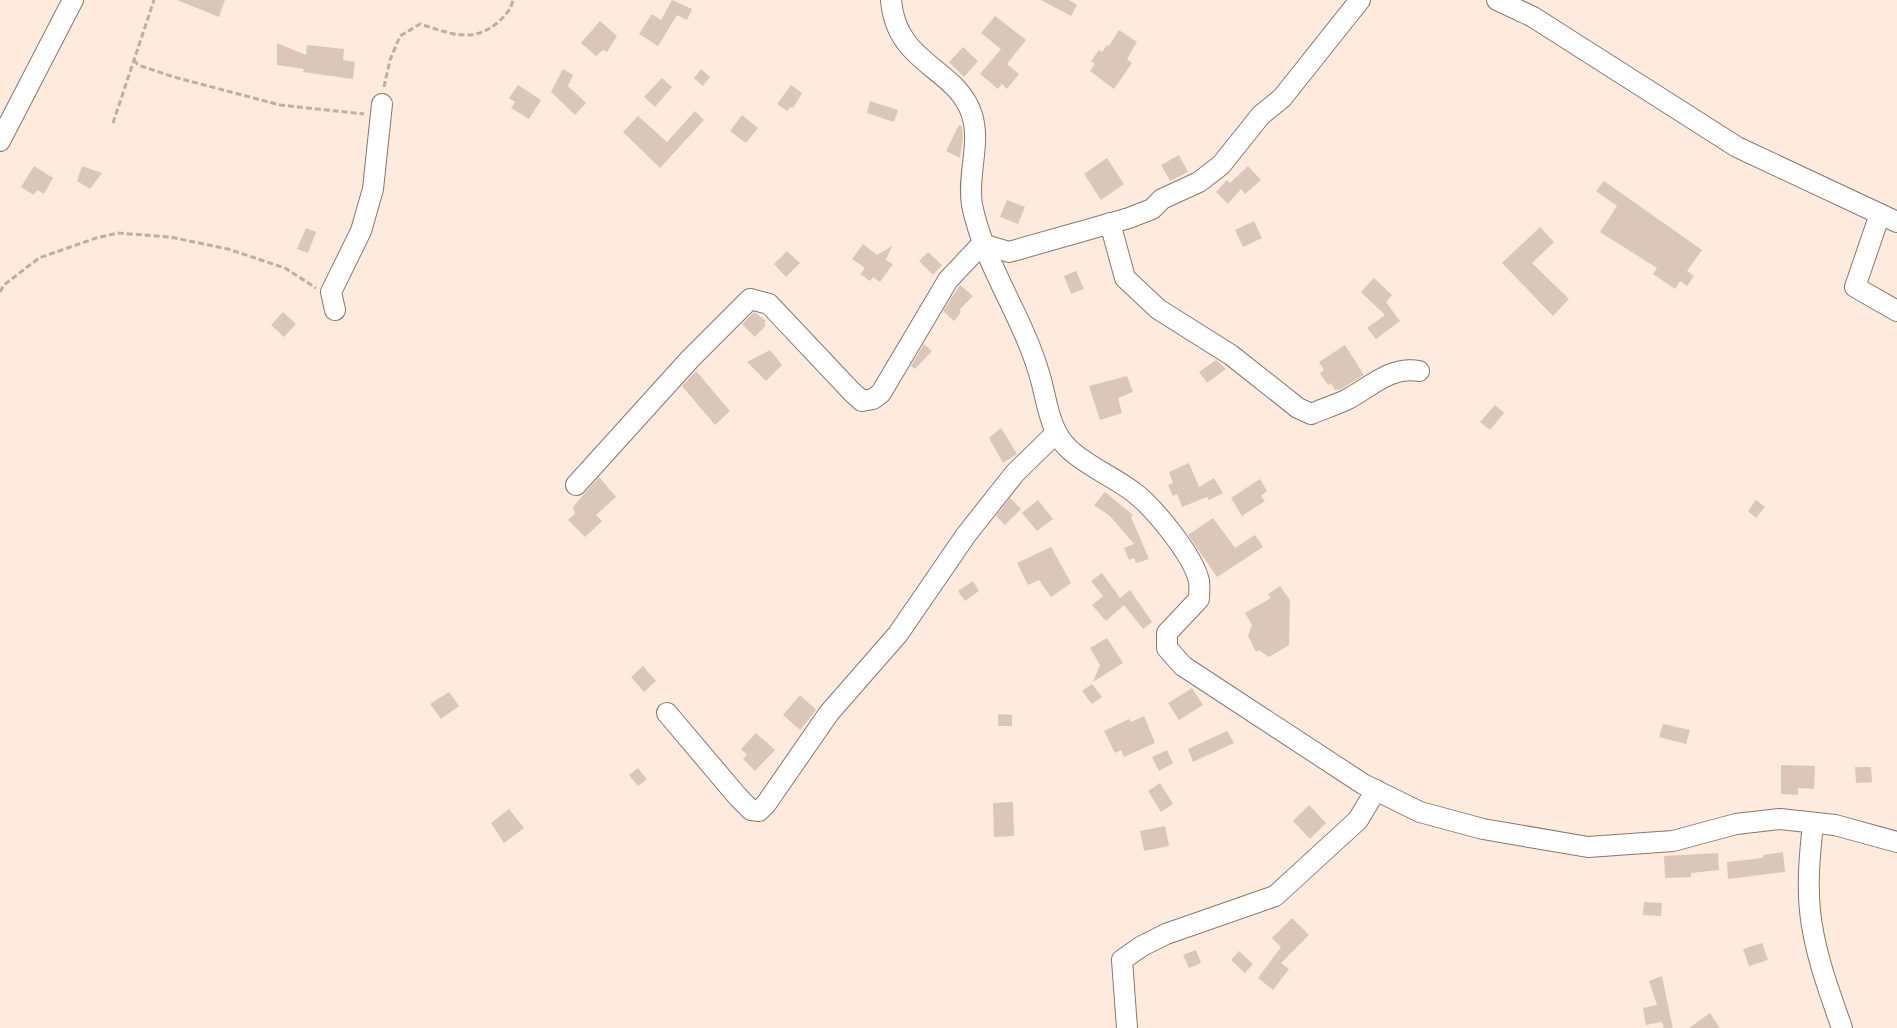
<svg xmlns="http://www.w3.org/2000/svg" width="1897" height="1028" font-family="'Fira Sans',sans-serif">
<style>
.building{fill:#dbc7ba}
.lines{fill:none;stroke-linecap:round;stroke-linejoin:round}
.minor-casing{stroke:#88776b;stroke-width:22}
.path{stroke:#beaea4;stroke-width:3;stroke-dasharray:6 3;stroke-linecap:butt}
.minor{stroke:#fff;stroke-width:20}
</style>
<rect width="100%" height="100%" fill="#ffebde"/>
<!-- building -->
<g class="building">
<polygon points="177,0 225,0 219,17"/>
<polygon points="672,0 692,9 687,20 677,15 658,46 639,34 652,14 661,20"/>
<polygon points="1041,0 1069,0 1077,5 1071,16"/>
<polygon points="995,16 1026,40 1007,64 1019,74 1007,89 1002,84 998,89 980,74 1001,49 981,33"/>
<polygon points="600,21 617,36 607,52 603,50 596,56 581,43"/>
<polygon points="1119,30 1137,42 1127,59 1132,63 1114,89 1090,71 1095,64 1091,61 1099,50 1102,52 1107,45 1109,46"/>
<polygon points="277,43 306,55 307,45 344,49 343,60 355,62 353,79 303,72 304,69 277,65"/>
<polygon points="963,47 978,61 964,77 949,62"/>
<polygon points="563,69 573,75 568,86 586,103 575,115 551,92"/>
<polygon points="701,69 710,77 703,86 694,78"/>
<polygon points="662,78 672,87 655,107 644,97"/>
<polygon points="518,85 541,100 529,119 511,108 515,102 509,98"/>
<polygon points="791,85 802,93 793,108 791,107 787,111 777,104"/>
<polygon points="870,101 898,110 894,122 867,113"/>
<polygon points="695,111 704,120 660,168 623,132 638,116 667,142"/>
<polygon points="742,115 758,128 746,143 730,131"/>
<polygon points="959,125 962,127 963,137 960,158 946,151"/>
<polygon points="1179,155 1188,172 1170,181 1161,165"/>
<polygon points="1107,158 1124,184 1101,200 1084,174"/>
<polygon points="34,166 53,178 44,194 37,190 34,195 21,187"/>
<polygon points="82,166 102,173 90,189 77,181"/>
<polygon points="1248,166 1261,180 1245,194 1241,189 1228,204 1216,192 1227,180 1230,183"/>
<polygon points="1604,181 1702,250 1687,271 1694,276 1687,286 1680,281 1675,289 1653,274 1657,268 1600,232 1617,206 1596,191"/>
<polygon points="1007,200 1025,207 1018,224 1000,217"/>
<polygon points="1254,221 1262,238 1243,247 1235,230"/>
<polygon points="1540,227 1554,242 1532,263 1569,299 1553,316 1502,263"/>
<polygon points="306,228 316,232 308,253 297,249"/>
<polygon points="863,244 877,255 892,246 886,260 893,264 880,282 873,277 870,281 860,274 865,268 852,259"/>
<polygon points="787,251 800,263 786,277 774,264"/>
<polygon points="928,252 942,265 933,275 919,261"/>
<polygon points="1076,271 1084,289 1071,294 1064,276"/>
<polygon points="1374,278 1392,295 1386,302 1400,321 1376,339 1367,328 1385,315 1361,292"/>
<polygon points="960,285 973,296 959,310 961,312 954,321 943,311"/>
<polygon points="283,312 296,324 284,337 271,325"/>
<polygon points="754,312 766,321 764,323 766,325 755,337 742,324"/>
<polygon points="924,344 932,351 915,369 911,366"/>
<polygon points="1345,345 1364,375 1341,389 1335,390 1331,383 1328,385 1320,373 1324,370 1319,362"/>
<polygon points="770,350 782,365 766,381 747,362"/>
<polygon points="1216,360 1226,369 1207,383 1199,372"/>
<polygon points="696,371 730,411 715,425 682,386"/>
<polygon points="1127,376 1133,392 1118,398 1122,413 1100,420 1089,386"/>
<polygon points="1495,405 1504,413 1490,430 1480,422"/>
<polygon points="1001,428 1017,454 1003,463 989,438"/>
<polygon points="1189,463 1199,487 1214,478 1223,493 1209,500 1207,497 1182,507 1177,494 1173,496 1168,485 1173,483 1169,472"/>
<polygon points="599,477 616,497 596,515 602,521 585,537 568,520 575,514 573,507"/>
<polygon points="1260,479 1267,491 1261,496 1265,501 1242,516 1231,498"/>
<polygon points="1105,492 1133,515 1131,517 1149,559 1136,563 1134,558 1129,560 1124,548 1134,544 1110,516 1094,505"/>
<polygon points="1010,498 1021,509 1005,525 996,516"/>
<polygon points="1038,500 1053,519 1037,531 1022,513"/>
<polygon points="1756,500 1765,507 1756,518 1748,511"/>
<polygon points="1213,518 1235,548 1255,535 1263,547 1217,577 1188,535"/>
<polygon points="1051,547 1071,583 1051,597 1039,580 1028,585 1017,563"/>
<polygon points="1102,573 1120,598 1130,590 1152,622 1143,629 1124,605 1106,621 1092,605 1103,596 1091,581"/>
<polygon points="973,581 979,591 965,601 958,591"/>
<polygon points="1280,586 1290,600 1289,645 1269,657 1259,650 1256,652 1248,636 1252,625 1245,613 1271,598 1268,594"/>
<polygon points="1107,638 1123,663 1093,682 1100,665 1090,648"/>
<polygon points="643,666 656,681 644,692 631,677"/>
<polygon points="1092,684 1102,697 1092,704 1082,691"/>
<polygon points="1192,688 1203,705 1179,720 1168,703"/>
<polygon points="449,692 459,706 441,719 430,704"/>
<polygon points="800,695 816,710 800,730 783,715"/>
<polygon points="998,714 1012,715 1012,726 998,726"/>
<polygon points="1144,716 1155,743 1124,757 1121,750 1115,753 1104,731 1129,719 1131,722"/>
<polygon points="1663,724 1690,730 1686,744 1659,737"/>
<polygon points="1227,731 1234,743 1193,762 1188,749"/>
<polygon points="756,733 775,750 755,771 743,759 747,755 741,749"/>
<polygon points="1167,750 1173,763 1159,771 1152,757"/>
<polygon points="1781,765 1815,766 1814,789 1798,788 1798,795 1781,794"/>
<polygon points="1855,767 1871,767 1872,782 1856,783"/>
<polygon points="638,768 647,779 638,786 629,775"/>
<polygon points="1160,783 1173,804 1161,812 1148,791"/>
<polygon points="1013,802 1014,836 994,837 993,803"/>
<polygon points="1309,805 1326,823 1310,839 1293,821"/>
<polygon points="509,809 524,828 504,843 491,823"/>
<polygon points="1165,826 1169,846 1144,851 1140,831"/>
<polygon points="1783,852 1785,872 1728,879 1727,862 1763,858 1763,855"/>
<polygon points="1718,853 1719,870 1691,873 1691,877 1665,878 1664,856"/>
<polygon points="1644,902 1662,903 1661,916 1643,915"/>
<polygon points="1292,918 1309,935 1281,963 1289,969 1273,990 1258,978 1281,947 1272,938"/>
<polygon points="1762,943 1768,960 1749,966 1743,949"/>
<polygon points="1196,950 1201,963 1189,968 1183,955"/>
<polygon points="1239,951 1253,964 1245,973 1231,960"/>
<polygon points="1662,976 1671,1020 1673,1028 1664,1028 1662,1022 1646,1025 1643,1008 1657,1005 1649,981"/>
<polygon points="1710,1013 1720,1028 1689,1028"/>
</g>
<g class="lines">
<!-- minor casing -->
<g class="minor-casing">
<g id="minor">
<path d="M891 0C896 65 957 67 972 115 981 144 967 175 972 205 984 264 1022 315 1039 373 1047 398 1048 429 1068 448 1085 465 1112 476 1132 491 1153 506 1193 555 1199 581 1200 586 1199 593 1199 599L1167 633V648L1183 666 1363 784 1420 812 1483 829 1588 847 1673 841 1736 824 1780 819 1835 825 1897 842"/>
<polyline points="1497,0 1533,17 1737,147 1897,222"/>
<polyline points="0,141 73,0"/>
<polyline points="1880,214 1855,287 1897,311"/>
<path d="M1110 223 1125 278 1158 309 1231 355 1298 408 1311 414C1323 409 1335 405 1346 400 1371 387 1390 366 1419 371"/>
<polyline points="335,310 331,292 361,231 373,189 382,104"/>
<polyline points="576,485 690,359 750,299 769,304 852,392 862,401 873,399 881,393 948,280 982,244 1009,252 1129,218 1152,209 1162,199 1199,182 1221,165 1261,115 1282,98 1360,0"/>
<polyline points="667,713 738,797 751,810 759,811 766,804 829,713 898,634 966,535 1015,473 1056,433"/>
<path d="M1813 823C1810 852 1807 882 1810 911 1814 951 1829 991 1842 1028"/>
<polyline points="1127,1028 1122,960 1142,946 1166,934 1275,896 1358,820 1376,790"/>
</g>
</g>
<!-- path -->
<g class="path">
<polyline points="134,60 138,65 174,77 280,105 364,114"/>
<path d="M384 87 390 60 400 36 420 24C449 33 472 44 497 23 504 17 511 10 513 0"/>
<polyline points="113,123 154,0"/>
<polyline points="0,292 4,285 39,258 96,238 118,233 170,237 228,249 285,268 316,288"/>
</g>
<!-- minor -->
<use href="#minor" class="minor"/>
</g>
</svg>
